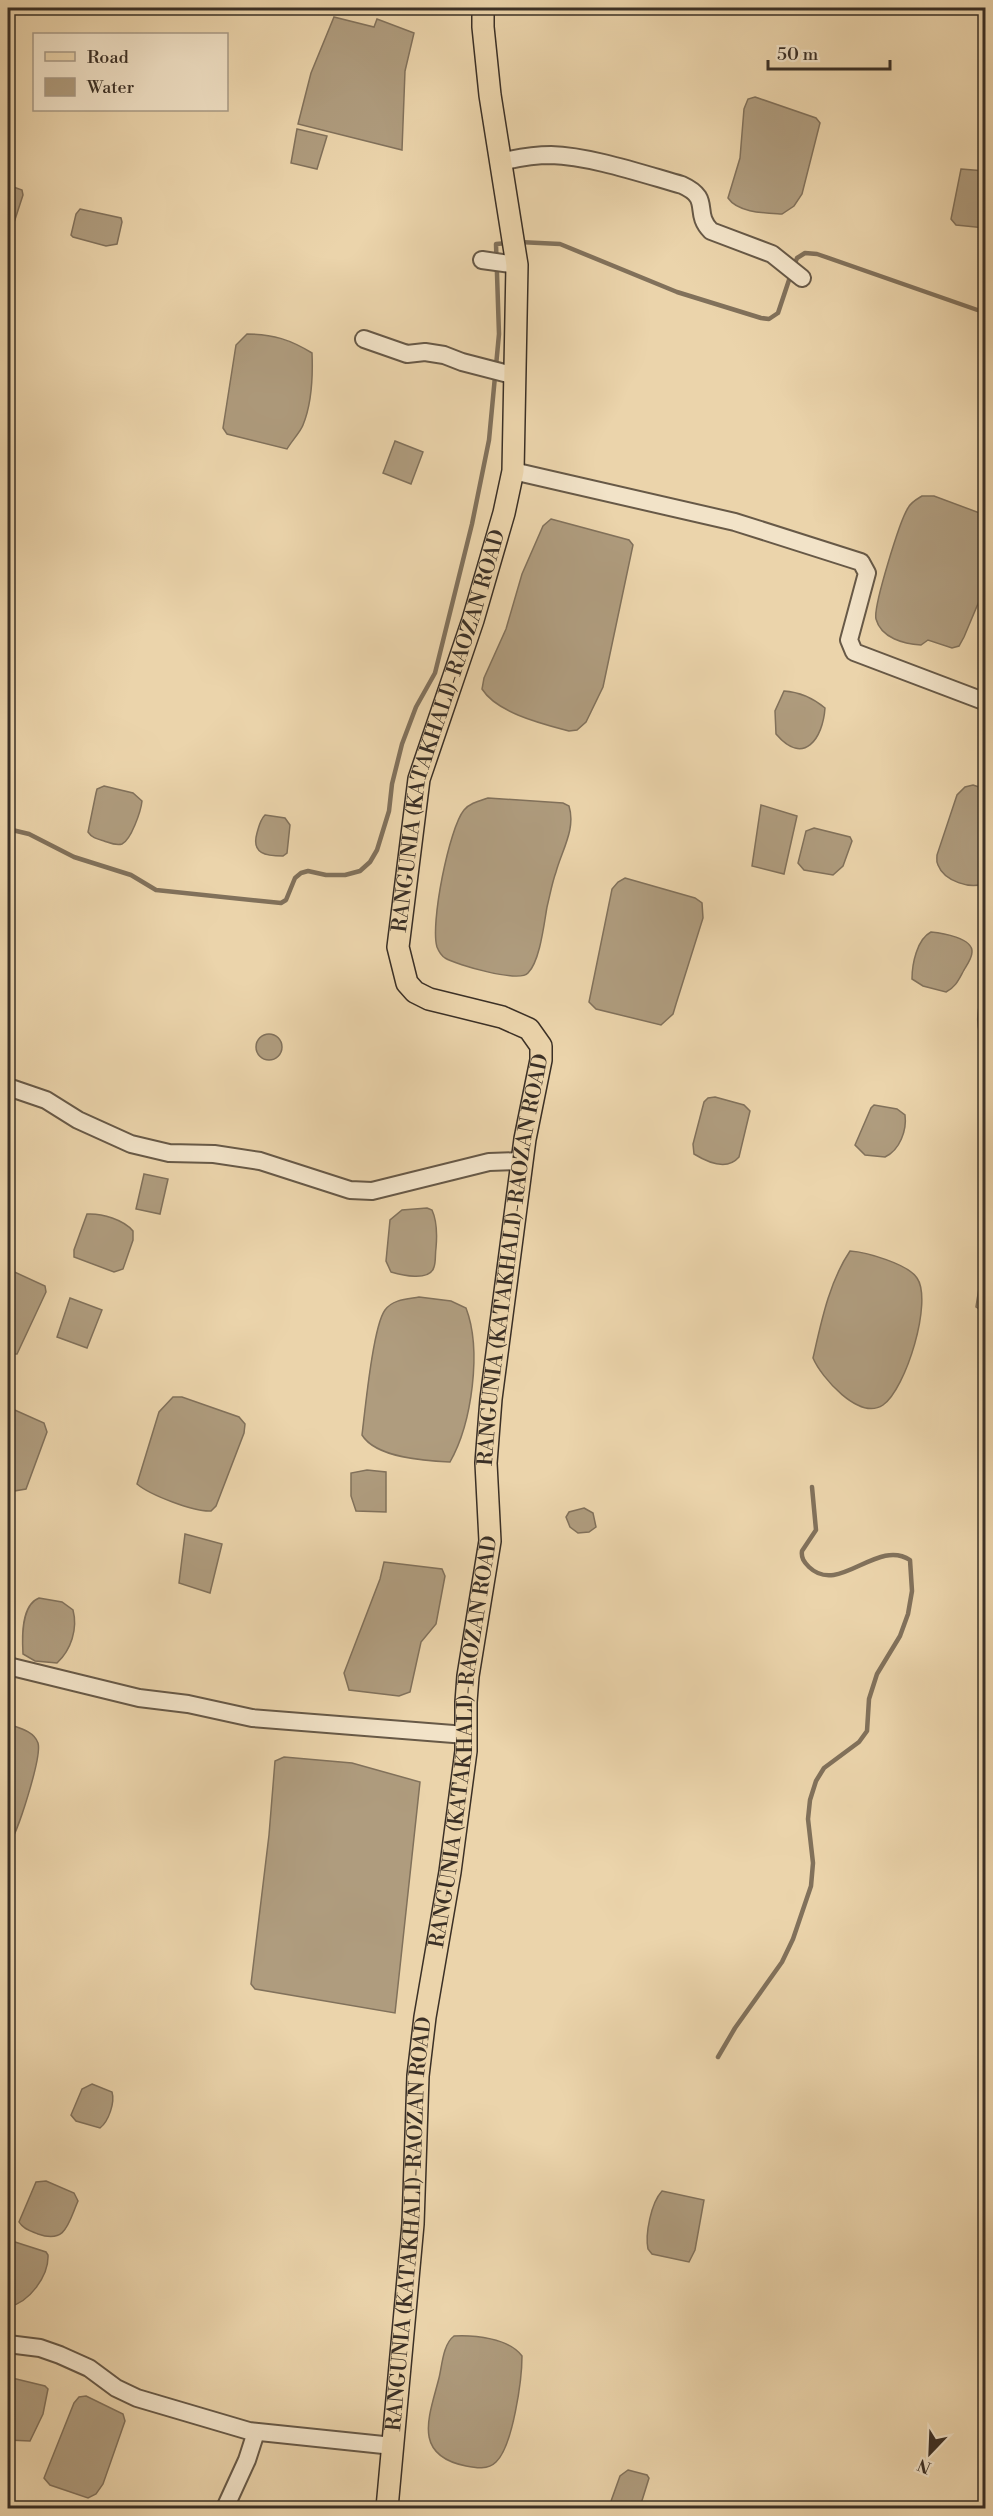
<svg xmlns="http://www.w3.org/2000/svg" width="993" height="2516" font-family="'Libre Bodoni',serif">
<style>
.water{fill:#af9c7e;stroke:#81715b;stroke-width:1.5}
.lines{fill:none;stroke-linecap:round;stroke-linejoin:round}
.stream{stroke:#81715b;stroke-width:4.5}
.minor-casing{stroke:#675947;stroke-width:20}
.major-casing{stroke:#3b3026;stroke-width:24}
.minor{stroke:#f2e3c8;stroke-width:16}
.major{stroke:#ebd4ab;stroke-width:21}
.labels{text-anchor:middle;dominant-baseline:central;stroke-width:6;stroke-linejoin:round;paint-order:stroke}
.street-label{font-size:21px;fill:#3b3026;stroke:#f2e3c8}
</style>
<rect width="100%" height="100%" fill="#ebd4ab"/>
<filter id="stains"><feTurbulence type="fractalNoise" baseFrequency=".00333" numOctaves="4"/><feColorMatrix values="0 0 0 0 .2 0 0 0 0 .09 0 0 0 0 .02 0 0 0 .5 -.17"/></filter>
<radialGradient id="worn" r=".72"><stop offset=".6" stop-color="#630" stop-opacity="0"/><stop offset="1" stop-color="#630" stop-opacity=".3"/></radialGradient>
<!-- water -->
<g class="water">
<polygon points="334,17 374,27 377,19 414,33 405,71 402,150 298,124 311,73"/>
<path d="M755 97 816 118 820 123 802 194 794 206 782 214C766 213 738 213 728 198L740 158 744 109 748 99Z"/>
<polygon points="297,129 327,136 317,169 291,163"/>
<polygon points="961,169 985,171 985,228 956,225 951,219"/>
<polygon points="8,185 22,190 23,195 8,241"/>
<polygon points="80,209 121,218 122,222 117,244 106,246 73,237 71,235 76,214"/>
<path d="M247 334C273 334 291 340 312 353 313 377 312 403 303 425 301 431 291 442 287 449L227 434 223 428 236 345Z"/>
<polygon points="395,441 423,452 411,484 383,473"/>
<path d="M922 496H934L985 515V587L964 637 959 646 952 648 928 640 921 645C904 644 881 638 876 619 873 607 900 520 908 508 911 502 917 499 922 496Z"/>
<path d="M551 519 629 540 633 545 603 687 586 722 577 730 569 731C543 724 497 713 482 689L484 678 506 629 522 574 543 526Z"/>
<path d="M784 691C799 692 813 698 825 708 823 738 804 767 776 734L775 711Z"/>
<path d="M973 785 985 789V883C971 890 944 881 938 865 936 862 937 859 937 855L957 795 965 787Z"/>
<path d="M104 786 133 793 142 801C141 811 131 840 122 844 116 846 110 843 104 841 97 839 92 838 88 832L96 793 97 789Z"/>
<path d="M488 798 563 803 569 806C576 829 562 850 556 872 552 883 550 895 547 907 544 924 540 961 528 973 519 983 457 965 445 958 442 956 439 952 437 947 430 925 449 828 464 810 470 803 479 801 488 798Z"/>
<polygon points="761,805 797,816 784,874 752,866"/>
<path d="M265 815 285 818 290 825 287 853 283 856C266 856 251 854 257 833 259 826 260 820 265 815Z"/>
<polygon points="814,828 850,837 852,841 843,866 833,875 804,870 798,863 806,831"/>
<polygon points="625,878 695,898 702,903 703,918 676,1004 673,1014 661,1025 596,1009 589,1002 612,889 618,882"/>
<path d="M931 932C942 933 973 938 972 952 972 958 967 965 964 970 959 979 956 987 946 992L923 986 912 979C912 964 917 939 931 932Z"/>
<path d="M985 980V1035L979 1032C975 1015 981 997 985 980Z"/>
<circle cx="269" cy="1047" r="13"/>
<path d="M715 1097 744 1105 750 1111 739 1157C727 1171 707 1162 694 1154L693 1144 704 1102 708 1098Z"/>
<path d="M874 1105 897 1109 905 1115C907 1130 900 1150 885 1157L865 1155 855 1145 871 1108Z"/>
<polygon points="144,1174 168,1179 160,1214 136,1209"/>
<path d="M427 1208 432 1210C437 1221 437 1237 436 1248 435 1254 436 1262 434 1267 430 1282 401 1275 391 1272L386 1261 390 1220 402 1210Z"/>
<path d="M87 1214C102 1213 124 1220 133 1231V1240L123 1269 114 1272 74 1257V1250Z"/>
<polygon points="985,1250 986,1313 985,1313 976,1307"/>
<path d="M850 1251C866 1252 908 1264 917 1278 933 1301 906 1389 883 1405 859 1421 821 1377 813 1358 821 1323 829 1282 850 1251Z"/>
<polygon points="8,1269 45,1286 46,1292 17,1354 8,1354"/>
<path d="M419 1297 451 1301 466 1308C482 1350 472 1423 450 1462 426 1461 376 1458 362 1435 365 1411 373 1326 385 1310 393 1299 408 1299 419 1297Z"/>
<polygon points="70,1298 102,1310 87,1348 57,1337"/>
<path d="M173 1397H182L239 1417 245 1424 244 1433 216 1506 211 1511C194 1512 150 1495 137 1484L159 1412Z"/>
<polygon points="8,1407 44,1423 47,1432 26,1489 8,1492"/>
<polygon points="367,1470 386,1472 386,1512 356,1511 351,1496 351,1473"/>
<polygon points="584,1508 593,1513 596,1527 589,1532 578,1533 570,1527 566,1517 569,1512"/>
<polygon points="185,1534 222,1544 210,1593 179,1583"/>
<polygon points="384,1562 442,1569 445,1576 436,1624 421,1642 410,1692 399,1696 349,1690 344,1673 380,1579"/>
<path d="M39 1598 62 1602 73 1610C78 1629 71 1650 57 1663L35 1661 23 1654C22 1637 21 1605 39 1598Z"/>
<path d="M8 1724C19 1728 34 1731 38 1743 42 1756 17 1837 8 1845Z"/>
<polygon points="284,1757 352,1763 420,1782 395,2013 255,1989 251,1984 269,1835 275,1761"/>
<path d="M92 2084 112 2092C115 2102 109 2121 100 2128L76 2121 71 2115 82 2089Z"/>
<path d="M46 2181 74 2193 78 2201C68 2224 66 2244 38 2234 31 2231 23 2229 19 2222L36 2182Z"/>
<path d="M662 2191 704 2200 695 2250 689 2262 652 2254 648 2249C645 2234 651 2203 662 2191Z"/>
<path d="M15 2242 46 2252 48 2255C49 2276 29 2303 8 2307V2248Z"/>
<path d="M454 2336C474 2335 509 2338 522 2356 522 2379 513 2446 496 2462 488 2470 476 2468 466 2466 412 2455 429 2417 439 2378 442 2366 443 2344 454 2336Z"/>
<polygon points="8,2377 45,2386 48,2389 43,2414 30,2441 8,2440"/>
<polygon points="86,2396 123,2414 125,2421 103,2484 96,2494 88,2498 50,2485 44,2478 74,2403 79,2397"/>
<polygon points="628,2470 647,2475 649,2478 640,2507 612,2508 610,2504 620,2476"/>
</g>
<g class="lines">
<!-- stream -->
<g class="stream">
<polyline points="519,242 560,244 677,292 761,318 769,319 778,313 791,274"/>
<polyline points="794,266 797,258 805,253 817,254 986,313"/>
<polyline points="8,829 29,834 74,857 131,875 156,890 281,903 286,900 295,878 301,873 308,871 326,875 345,875 360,871 370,862 377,850 389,811 392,784 402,744 416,707 435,673 472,524 489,440 499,334 496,244 508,243"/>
<path d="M718 2057 735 2028 782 1962 793 1939 811 1886 813 1863 808 1819 810 1800 816 1781 824 1768 859 1742 867 1731 869 1699 877 1674 900 1636 908 1614 912 1591 910 1560C877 1538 839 1596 809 1567 804 1562 801 1558 802 1551L816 1530 812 1487"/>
</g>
<!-- minor casing -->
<g class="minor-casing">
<g id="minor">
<path d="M500 162C517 158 533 155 551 155 590 156 643 174 682 185 713 199 692 212 711 231L772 254 802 278"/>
<polyline points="482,260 517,265"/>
<polyline points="364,339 407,354 425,352 444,355 462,362 516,376"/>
<polyline points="513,471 735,522 861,562 867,573 849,640 854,652 986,702"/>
<polyline points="8,1087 46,1100 78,1120 131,1144 169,1153 214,1154 260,1161 350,1190 372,1191 489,1162 522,1161"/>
<polyline points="8,1666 139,1698 188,1704 252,1718 466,1735"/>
<polyline points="8,2344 40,2348 60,2355 89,2368 116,2388 137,2398 249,2431 393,2446"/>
<polyline points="225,2508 247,2460 256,2432"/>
</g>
</g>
<!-- major casing -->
<g class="major-casing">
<g id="major">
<path id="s1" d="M387 2508 413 2224 418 2076 425 2017 450 1872 466 1751V1702L468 1676 490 1541 486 1463 491 1399 525 1139 541 1060V1046L529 1029 502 1017 429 999 415 992 407 983 398 947 419 779 473 620 504 513 513 471 517 265 490 95 483 27V8"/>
</g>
</g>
<!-- minor -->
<use href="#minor" class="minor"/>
<!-- major -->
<use href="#major" class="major"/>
</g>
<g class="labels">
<!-- street labels -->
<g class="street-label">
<text stroke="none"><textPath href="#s1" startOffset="1886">RANGUNIA (KATAKHALI)-RAOZAN ROAD</textPath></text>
<text stroke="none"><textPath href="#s1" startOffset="1257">RANGUNIA (KATAKHALI)-RAOZAN ROAD</textPath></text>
<text stroke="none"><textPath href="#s1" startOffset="771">RANGUNIA (KATAKHALI)-RAOZAN ROAD</textPath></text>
<text stroke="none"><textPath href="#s1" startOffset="285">RANGUNIA (KATAKHALI)-RAOZAN ROAD</textPath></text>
</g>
</g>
<!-- margin -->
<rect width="993" height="2516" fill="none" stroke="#ebd4ab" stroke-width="30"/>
<rect x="9" y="9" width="975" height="2498" fill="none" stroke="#3b3026" stroke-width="3"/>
<rect x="15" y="15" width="963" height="2486" fill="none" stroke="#3b3026" stroke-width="1.5"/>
<!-- legend -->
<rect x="33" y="33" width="195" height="78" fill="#f2e3c8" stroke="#a99b87" stroke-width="1.5"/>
<rect x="45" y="52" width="30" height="9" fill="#ebd4ab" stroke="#a99b87" stroke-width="1.5"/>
<text x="87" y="63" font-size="18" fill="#3b3026">Road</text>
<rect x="45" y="78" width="30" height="18" fill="#af9c7e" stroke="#a99b87" stroke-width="1.5"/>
<text x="87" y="93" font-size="18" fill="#3b3026">Water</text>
<!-- north arrow -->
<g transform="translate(930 2453) rotate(203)" stroke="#f2e3c8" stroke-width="4.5" paint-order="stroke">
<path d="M0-4.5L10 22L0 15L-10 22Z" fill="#3b3026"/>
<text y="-9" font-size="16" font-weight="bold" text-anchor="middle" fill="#3b3026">N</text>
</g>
<!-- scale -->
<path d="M768 60v9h122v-9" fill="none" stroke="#3b3026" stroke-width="3"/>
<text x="777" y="60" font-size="18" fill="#3b3026" stroke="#f2e3c8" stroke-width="4.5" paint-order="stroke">50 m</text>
<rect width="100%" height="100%" filter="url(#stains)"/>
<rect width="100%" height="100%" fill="url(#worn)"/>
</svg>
